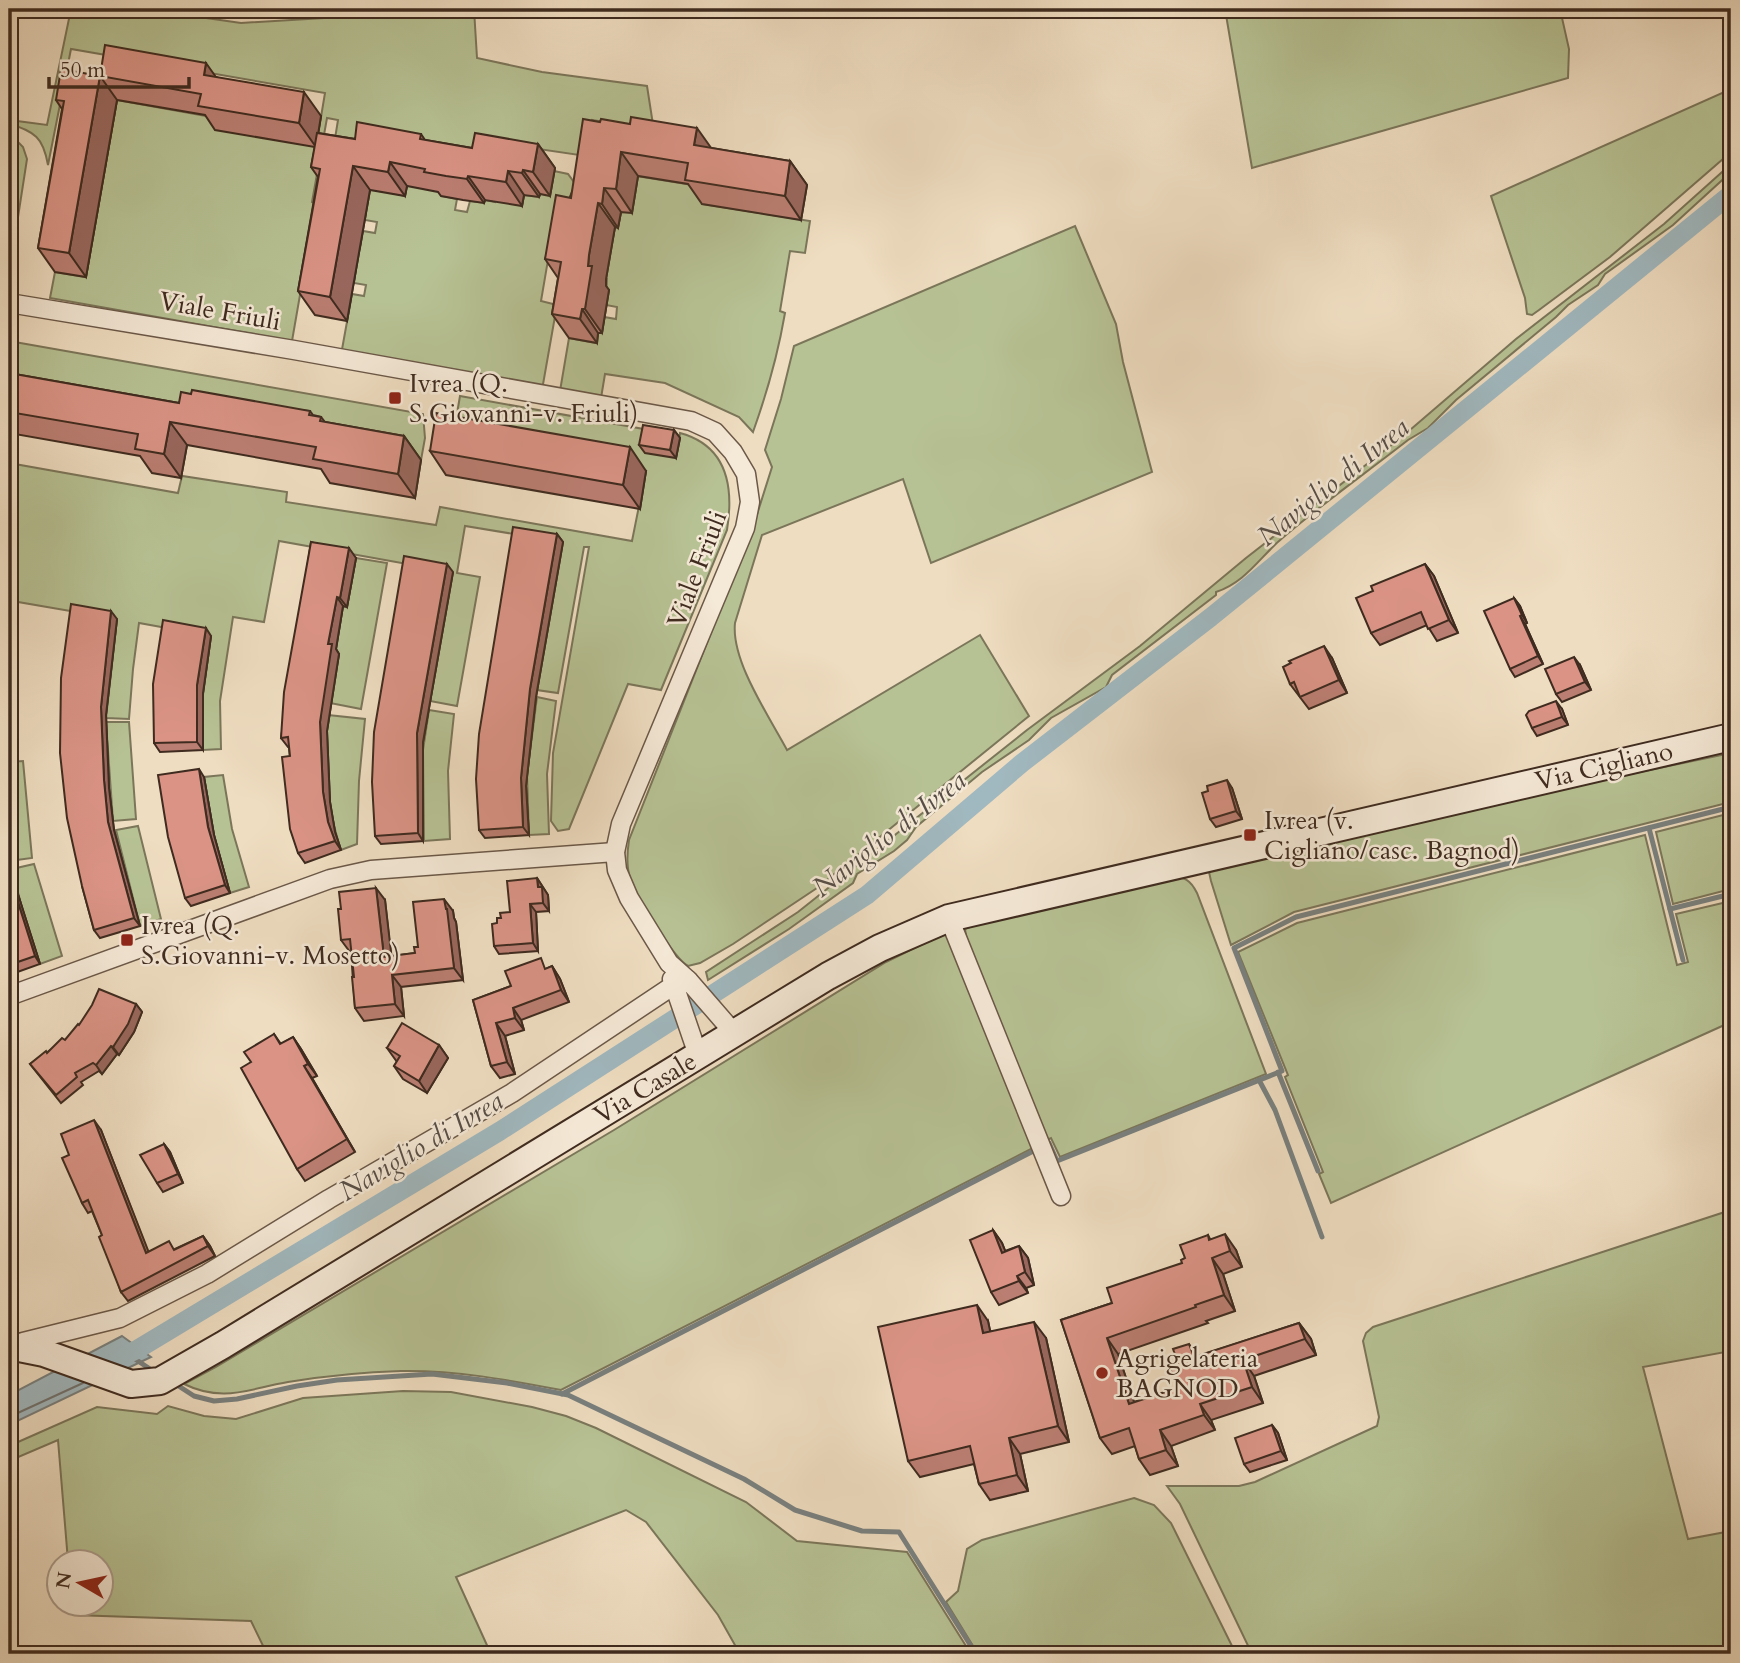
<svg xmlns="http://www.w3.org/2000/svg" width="1740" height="1663" font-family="Cardo,serif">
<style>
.green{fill:#b7c294;stroke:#7b765a;stroke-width:2}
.water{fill:#a0b8bf;stroke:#79807f;stroke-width:2}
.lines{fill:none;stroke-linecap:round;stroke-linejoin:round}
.shore{stroke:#70726f;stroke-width:2}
.stream{stroke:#79807f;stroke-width:5}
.canal{stroke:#a0b8bf;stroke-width:19}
.minor-casing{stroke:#6b5848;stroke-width:21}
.secondary-casing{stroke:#3f2b1f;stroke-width:30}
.minor{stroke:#f5e9d7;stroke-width:18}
.secondary{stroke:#f5e9d7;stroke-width:26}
.wall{fill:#bb7e72;stroke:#3f2b1f;stroke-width:2}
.shaded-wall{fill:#99675d;stroke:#3f2b1f;stroke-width:2}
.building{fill:#da9385;stroke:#3f2b1f;stroke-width:2}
.poi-dot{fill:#8f2418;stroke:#f5e9d7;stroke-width:2.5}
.labels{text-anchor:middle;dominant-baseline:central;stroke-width:5;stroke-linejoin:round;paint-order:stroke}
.street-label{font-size:26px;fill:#3f2b1f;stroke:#f5e9d7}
.poi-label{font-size:26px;fill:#3f2b1f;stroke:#f5e9d7;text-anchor:start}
.water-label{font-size:28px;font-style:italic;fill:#574e47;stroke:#f5e9d7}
</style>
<rect width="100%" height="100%" fill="#efddc1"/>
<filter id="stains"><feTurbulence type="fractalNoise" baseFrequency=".00286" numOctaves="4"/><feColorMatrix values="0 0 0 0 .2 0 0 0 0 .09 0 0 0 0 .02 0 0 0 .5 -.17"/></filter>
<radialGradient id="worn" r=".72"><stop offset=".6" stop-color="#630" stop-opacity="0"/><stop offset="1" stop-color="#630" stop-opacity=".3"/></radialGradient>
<!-- green -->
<g class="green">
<path d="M71 9H143L241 23 474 9 477 58 542 72 647 86 654 131 592 120 579 155 484 141 466 155 333 151 338 120 327 118 312 202 316 203 292 341 50 298 55 272 86 277 117 100 217 118 316 147 325 93 71 49 48 165C43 136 35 133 9 123V120L47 125Z"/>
<polygon points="1225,9 1560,9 1569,49 1568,78 1252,168"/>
<polygon points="1731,89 1731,152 1610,257 1539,310 1532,315 1527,314 1525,298 1491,196"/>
<polygon points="9,133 23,147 27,159 16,230 9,228 9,205 16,164 15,156 9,149"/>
<path d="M1731 164V172L1673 225 1605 274 1598 285 1568 305 1556 317 1456 400 1428 428 1408 440C1366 473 1320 505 1279 541 1259 559 1244 583 1216 592V595L1112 675 1106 687 1051 718 1029 740 982 772 916 827 907 840 894 851 857 874 853 883 789 929 708 980 706 972 798 912 1027 730 1140 646 1246 558 1403 436 1516 339 1664 224Z"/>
<polygon points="554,171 568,174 576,185 573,198 556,213 541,301 557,305 542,390 341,355 352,294 364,296 366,285 354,283 356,268 352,267 360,248 363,231 375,233 377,222 365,220 369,174 393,193 405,196 407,184 442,192 442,196 457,199 455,210 467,212 470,201 484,203 485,200 495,202 497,190 522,206 524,195 539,197"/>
<path d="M624 174 705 187 702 204 810 221 805 253 790 251 780 311 785 313C778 354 767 393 753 432L739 417 665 383 605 374 601 398 560 391 569 338 596 343 598 333H602L604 317 616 319 617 307 606 305 607 279 595 277 613 237 615 227H618L621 212 632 213Z"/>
<path d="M1075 226 1116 324 1123 362 1152 472 931 563 903 479 762 535 735 623C731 661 769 716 787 750L980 635 1029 716 817 888 733 944 700 963 688 966C673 958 636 895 630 878 626 865 627 853 629 840L754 524 772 467 765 450 781 399 794 346Z"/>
<polygon points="9,341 423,414 425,438 421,460 196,427 9,393"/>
<path d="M460 396 649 430 676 458 680 433C728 446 734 487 727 530L661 690 628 684 569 829 558 831 551 821 553 753 589 547H584L558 693 537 690 520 535 465 526 457 573 480 577 457 706 430 701 452 572 279 541 264 622 233 617 220 701 221 749 203 750 202 702 211 636 139 623 133 669 129 719 106 718 117 619 12 601 9 616V463L178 493 182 476 287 492 286 502 436 525 440 507 632 541 646 471 453 437Z"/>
<polygon points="356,558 387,563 361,709 330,703 339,654 335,653 343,606 347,607"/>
<polygon points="537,697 556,701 547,774 549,834 529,835 527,775"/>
<polygon points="429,710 454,714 448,771 450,839 424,841 423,750"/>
<path d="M328 715 365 719 359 781 357 844 341 850C327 808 324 760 328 715Z"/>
<polygon points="106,722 129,722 136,819 113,821"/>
<polygon points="1731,753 1731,802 1294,912 1231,945 1211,881 1209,872 1213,864 1353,832"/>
<polygon points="23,761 32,858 9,861 9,762"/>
<polygon points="223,775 232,829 249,887 230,893 214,835 204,777"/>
<polygon points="1731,813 1731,889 1673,904 1656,832"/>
<polygon points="138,826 161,919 140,926 116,830"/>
<polygon points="1645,835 1677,965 1688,962 1676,914 1731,901 1731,1022 1331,1203 1319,1174 1323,1172 1285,1077 1288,1075 1238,952 1297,923"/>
<polygon points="34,864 62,956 40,964 24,916 12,869"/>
<path d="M1170 875C1185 878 1190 879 1197 893L1266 1074 1060 1157 1051 1138 1045 1141 967 942 965 929 982 922Z"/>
<path d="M943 934 950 937 1033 1148 561 1390C509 1380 455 1370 401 1371 364 1372 325 1376 288 1382 248 1389 223 1403 184 1384L216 1367 614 1130 886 962Z"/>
<polygon points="1731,1210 1731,1351 1643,1367 1688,1539 1731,1531 1731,1654 1252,1654 1180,1504 1167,1486 1239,1486 1255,1482 1377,1426 1379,1417 1363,1341 1366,1333 1373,1327"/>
<polygon points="403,1391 451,1392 532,1407 566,1416 596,1428 746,1502 797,1541 907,1552 971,1654 740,1654 718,1615 646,1522 626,1510 456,1577 491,1654 267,1654 251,1621 73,1615 72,1604 102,1604 102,1562 68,1561 58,1440 9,1461 9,1446 97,1407 157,1414 168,1406 204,1416 236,1419 303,1398"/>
<polygon points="1134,1498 1154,1505 1171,1523 1236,1654 978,1654 946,1602 958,1591 967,1549 982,1540"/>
</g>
<!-- water -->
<polygon class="water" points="122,1336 151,1357 9,1425 9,1395"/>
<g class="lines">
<!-- shore -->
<polyline class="shore" points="9,1417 83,1383"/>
<!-- stream -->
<g class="stream">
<polyline points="1649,828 1683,960"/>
<polyline points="1670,909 1731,894"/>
<polyline points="1278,1072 1318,1171"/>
<polyline points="1259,1080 1275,1110 1322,1237"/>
<polyline points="135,1359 156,1373"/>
<polyline points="174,1383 194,1396 214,1401 237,1399 297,1386 337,1380 432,1374 507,1383 568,1395 744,1479 795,1510 862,1531 899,1532 976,1654"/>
<polyline points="562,1394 1049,1143 1057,1161 1282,1071 1234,948 1296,917 1731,807"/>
</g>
<!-- canal -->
<polyline class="canal" points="117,1359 138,1349 500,1131 867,895 1022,763 1211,617 1731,194"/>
<!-- minor casing -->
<g class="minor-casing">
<g id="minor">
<polyline points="9,303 294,350 691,421 715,432 733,452 746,474 750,502 745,528 621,824 615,852 617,870 629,898 669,963 688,980 734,1033"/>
<polyline points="949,918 1061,1196"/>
<polyline points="672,979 698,1055"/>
<polyline points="9,996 330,879 371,870 615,852"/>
<polyline points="15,1344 120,1318 207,1274 329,1199 512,1093 668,989 675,989 688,980"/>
</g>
</g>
<!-- secondary casing -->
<g class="secondary-casing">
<polyline id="secondary" points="9,1346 44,1353 131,1384 160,1381 223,1345 828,976 880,948 949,918 1731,737"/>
</g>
<!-- minor -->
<use href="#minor" class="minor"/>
<!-- secondary -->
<use href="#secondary" class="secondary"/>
</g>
<!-- wall -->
<g class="wall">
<polygon points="100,76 216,77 321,116 318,133 355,139 421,134 425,140 472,148 538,144 555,168 550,196 540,194 539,197 524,195 522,206 485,200 484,203 463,200 441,196 438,192 407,186 405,196 370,190 347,321 315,315 298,291 318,177 311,167 315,147 215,130 205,115 117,100 86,277 55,272 38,248 62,109 56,100"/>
<polygon points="600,122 711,148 790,161 807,185 801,220 702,204 688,184 638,176 632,213 621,212 618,228 615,227 606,279 606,286 609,290 602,333 598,333 597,343 569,338 552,314 558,278 545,259"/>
<polygon points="9,373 179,403 310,411 313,415 321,417 325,422 404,436 421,460 415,498 330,483 321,469 187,445 181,478 152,473 140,456 9,433"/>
<polygon points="674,430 680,438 676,458 645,453 639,445"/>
<polygon points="430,451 646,471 640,509 446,475"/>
<polygon points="557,534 563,542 536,697 526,786 529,835 485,838 479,830"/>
<polygon points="311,542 356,558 347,607 343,606 336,649 339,654 327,731 330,802 335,832 341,850 305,863 298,853 289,747 288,747 281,738"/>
<polygon points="1425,564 1434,576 1458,633 1437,641 1427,625 1380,645 1371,633 1373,591"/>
<polygon points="453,572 423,742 423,841 381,844 375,836"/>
<polygon points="1514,598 1520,606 1527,623 1525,624 1543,664 1515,677 1510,669"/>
<polygon points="117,619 106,715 109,788 114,830 140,926 100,938 94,930 82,886"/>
<polygon points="211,636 203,693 203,750 160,752 154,743"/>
<polygon points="1332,658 1347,693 1309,709 1290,684"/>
<polygon points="1580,665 1591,690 1562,702 1556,694"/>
<polygon points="1562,709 1568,725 1537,736 1532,728"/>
<polygon points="204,777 214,835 230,893 191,906 185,898"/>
<polygon points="1232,788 1242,819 1216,827 1210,819 1208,791"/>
<polygon points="9,857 10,869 40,964 9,975"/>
<polygon points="537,878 548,895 549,911 536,912 538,951 499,954 494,946 497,923 510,912"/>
<polygon points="385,900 391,956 415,953 418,947 453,911 454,918 456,922 463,980 401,987 404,1016 364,1021 355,1008 351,952 350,952 341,940"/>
<polygon points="552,966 560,979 569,1002 521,1020 524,1030 505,1036 515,1074 500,1078 491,1066 473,1000 511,986"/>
<polygon points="136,1004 142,1012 134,1032 119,1055 117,1054 102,1074 99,1071 81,1082 83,1085 61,1103 30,1064 65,1040 79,1025"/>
<polygon points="274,1034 281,1044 293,1037 301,1049 317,1076 312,1078 355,1152 305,1181 297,1169 251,1062"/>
<polygon points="439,1045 448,1058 427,1093 403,1079 394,1066 397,1062 387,1048"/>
<polygon points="101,1130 148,1252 175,1249 203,1236 210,1246 215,1256 128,1301 121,1292 102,1235 92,1211 88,1213 82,1203 69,1155"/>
<polygon points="164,1144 170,1152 183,1183 163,1192 157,1183"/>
<polygon points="993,1230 1002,1243 1005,1251 1019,1246 1028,1258 1034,1285 1026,1288 1028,1293 999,1305 991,1292"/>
<polygon points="1208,1235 1210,1239 1236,1250 1242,1267 1223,1274 1235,1311 1206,1321 1208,1323 1118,1354 1134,1402 1177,1388 1198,1356 1299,1323 1311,1339 1316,1355 1254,1376 1263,1403 1211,1420 1215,1430 1171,1446 1178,1466 1150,1475 1139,1459 1135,1446 1112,1454 1100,1438 1061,1320 1112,1303 1182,1263 1185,1258"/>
<polygon points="988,1321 990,1331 1046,1338 1069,1442 1020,1454 1028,1491 990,1500 979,1484 974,1464 920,1477 908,1461"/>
<polygon points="1272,1425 1278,1433 1287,1460 1250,1472 1244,1464"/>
</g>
<!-- shaded-wall -->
<g class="shaded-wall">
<polygon points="206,63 223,87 204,75"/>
<polygon points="100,76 117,100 86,277 69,253"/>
<polygon points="304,92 321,116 316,147 299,123"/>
<polygon points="697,128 714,152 694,145"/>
<polygon points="538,144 555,168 550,196 533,172"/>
<polygon points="621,152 638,176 632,213 616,189"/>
<polygon points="790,161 807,185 801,220 785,196"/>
<polygon points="390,162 407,186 405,196 388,172"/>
<polygon points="353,166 370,190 347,321 330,297"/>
<polygon points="523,170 540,194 539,197 522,173"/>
<polygon points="508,171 524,195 522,206 506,182"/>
<polygon points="468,176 485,200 484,203 467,179"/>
<polygon points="604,188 621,212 618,228 602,204"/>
<polygon points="598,203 615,227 606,279 606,286 609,290 602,333 585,309 589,255"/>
<polygon points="582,309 598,333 597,343 580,319"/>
<polygon points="170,422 187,445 181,478 164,454"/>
<polygon points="674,430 680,438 676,458 670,450"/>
<polygon points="404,436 421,460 415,498 398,474"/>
<polygon points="630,447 646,471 640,509 623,485"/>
<polygon points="557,534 563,542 536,697 526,786 529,835 523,827 521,778 530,689"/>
<polygon points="349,548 356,558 347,607 340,598"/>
<polygon points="447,564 453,572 423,742 423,841 418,833 417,733"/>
<polygon points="1425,564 1434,576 1458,633 1449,620"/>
<polygon points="337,597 343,606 336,649 339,654 327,731 330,802 335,832 341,850 335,841 328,822 323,792 320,722 328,644"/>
<polygon points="1514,598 1520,606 1527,623 1522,615"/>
<polygon points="111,611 117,619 106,715 109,788 114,830 140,926 134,918 108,822 104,780 101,707"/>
<polygon points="1520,616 1525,624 1543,664 1538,656"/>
<polygon points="206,628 211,636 203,693 203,750 197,742 197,685"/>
<polygon points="1324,646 1332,658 1347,693 1339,680"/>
<polygon points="1574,657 1580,665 1591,690 1585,682"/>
<polygon points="1556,701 1562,709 1568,725 1562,717"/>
<polygon points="199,769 204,777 214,835 230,893 225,885 208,827"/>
<polygon points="1227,780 1232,788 1242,819 1236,811"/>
<polygon points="9,857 10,869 40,964 35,956 9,874"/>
<polygon points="537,878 548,895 549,911 543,903 538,887"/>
<polygon points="376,888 385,900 393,969 384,957"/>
<polygon points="444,899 453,911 454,918 456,922 463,980 454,968"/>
<polygon points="530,904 536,912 538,951 533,943"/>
<polygon points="552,966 560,979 569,1002 561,990"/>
<polygon points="392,975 401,987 404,1016 395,1004"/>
<polygon points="136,1004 142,1012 134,1032 119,1055 113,1047"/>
<polygon points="513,1008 521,1020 524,1030 515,1018"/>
<polygon points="496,1023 505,1036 515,1074 507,1062"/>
<polygon points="293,1037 301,1049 317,1076 308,1064"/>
<polygon points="439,1045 448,1058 427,1093 419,1081"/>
<polygon points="111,1046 117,1054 102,1074 96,1065"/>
<polygon points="304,1066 312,1078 355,1152 347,1139"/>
<polygon points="94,1120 101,1130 153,1263 146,1253"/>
<polygon points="164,1144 170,1152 183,1183 178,1174"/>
<polygon points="993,1230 1002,1243 1011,1265 1002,1253"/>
<polygon points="1225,1234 1236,1250 1242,1267 1230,1251"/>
<polygon points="203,1236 210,1246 215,1256 208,1246"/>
<polygon points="1019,1246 1028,1258 1034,1285 1025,1272"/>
<polygon points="1212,1258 1223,1274 1235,1311 1224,1295"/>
<polygon points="1017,1276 1026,1288 1028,1293 1019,1281"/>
<polygon points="977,1305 988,1321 994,1349 983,1333"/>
<polygon points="1034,1322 1046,1338 1069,1442 1058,1426"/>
<polygon points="1299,1323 1311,1339 1316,1355 1305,1339"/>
<polygon points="1107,1338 1118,1354 1140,1420 1129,1404"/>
<polygon points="1189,1344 1200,1359 1194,1357"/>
<polygon points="1243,1360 1254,1376 1263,1403 1252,1387"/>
<polygon points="1200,1404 1211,1420 1215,1430 1204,1415"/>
<polygon points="1272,1425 1278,1433 1287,1460 1281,1451"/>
<polygon points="1160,1430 1171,1446 1178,1466 1166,1450"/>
<polygon points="1009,1438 1020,1454 1028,1491 1017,1475"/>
</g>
<!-- building -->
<g class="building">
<polygon points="105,45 206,63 204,75 304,92 299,123 198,106 201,94 100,76"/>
<polygon points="61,69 100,76 69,253 38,248 64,101 56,100"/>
<polygon points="631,117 697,128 694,145 790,161 785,196 685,180 688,163 621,152 616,189 604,188 602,204 598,203 589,255 588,266 592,266 585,309 582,309 580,319 552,314 561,262 545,259 556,195 571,198 583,119 600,122 601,119 630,124"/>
<polygon points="357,122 421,134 420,139 472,148 475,133 538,144 533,172 523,170 522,173 508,171 506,182 468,176 467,179 446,176 424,172 425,169 390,162 388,172 353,166 330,297 298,291 320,169 311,167 317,133 355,139"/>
<polygon points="9,373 179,403 181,392 191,394 192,390 310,411 309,415 321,417 320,421 404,436 398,474 313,459 316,447 170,422 164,454 135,449 138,434 9,412"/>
<polygon points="436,413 630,447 623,485 430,451"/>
<polygon points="643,425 674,430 670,450 639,445"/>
<polygon points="513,527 557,534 530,689 521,778 523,827 479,830 476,779 479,734"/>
<polygon points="311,542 349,548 340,598 337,597 328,644 332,644 320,722 323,792 328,822 335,841 298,853 290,829 282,757 290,756 288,737 281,738 284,692"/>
<polygon points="404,556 447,564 417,733 418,833 375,836 372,782 374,732"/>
<polygon points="1425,564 1449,620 1428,629 1421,612 1371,633 1356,598 1373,591 1371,586"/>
<polygon points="1514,598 1522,615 1520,616 1538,656 1510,669 1484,611"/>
<polygon points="71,604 111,611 101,707 104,780 108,822 134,918 94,930 82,886 67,818 60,753 61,678"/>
<polygon points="163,620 206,628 197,685 197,742 154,743 153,684"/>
<polygon points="1324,646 1339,680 1300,697 1294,682 1290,684 1283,667 1291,663 1289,661"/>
<polygon points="1574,657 1585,682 1556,694 1545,669"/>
<polygon points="1556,701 1562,717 1532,728 1526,715 1529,711"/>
<polygon points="199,769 208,827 225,885 185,898 168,837 158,775"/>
<polygon points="1227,780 1236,811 1210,819 1202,793 1208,791 1207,786"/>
<polygon points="9,874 35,956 9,965"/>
<polygon points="537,878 538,887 542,887 543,903 530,904 533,943 494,946 492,924 497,923 497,918 501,918 500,913 510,912 507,881"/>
<polygon points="376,888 384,957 415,953 414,947 418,947 413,902 444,899 446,909 447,909 454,968 392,975 395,1004 355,1008 352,977 354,977 350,939 341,940 338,909 341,909 339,892"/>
<polygon points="541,958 545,969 552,966 561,990 513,1008 515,1018 496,1023 507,1062 491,1066 473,1000 511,986 505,971"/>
<polygon points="99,989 136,1004 128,1024 113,1047 111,1046 96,1065 93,1063 75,1073 77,1077 56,1095 30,1064 46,1051 47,1053 62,1038 65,1040 78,1024 79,1025 92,1005"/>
<polygon points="402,1023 439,1045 419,1081 394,1066 400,1056 387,1048"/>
<polygon points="274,1034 280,1044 293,1037 308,1064 304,1066 347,1139 297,1169 241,1068 251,1062 244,1052"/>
<polygon points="94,1120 146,1253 169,1241 174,1250 203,1236 208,1246 121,1292 99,1237 102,1235 88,1200 82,1203 62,1158 69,1155 61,1134"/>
<polygon points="164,1144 178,1174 157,1183 140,1155"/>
<polygon points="993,1230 1002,1253 1019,1246 1025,1272 1017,1276 1019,1281 991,1292 970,1240"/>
<polygon points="1225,1234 1230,1251 1212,1258 1224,1295 1195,1305 1196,1307 1107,1338 1129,1404 1177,1388 1169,1365 1178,1363 1173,1349 1189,1344 1194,1357 1299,1323 1305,1339 1243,1360 1252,1387 1200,1404 1204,1415 1160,1430 1166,1450 1139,1459 1129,1428 1100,1438 1061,1320 1112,1303 1107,1288 1182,1263 1181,1260 1185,1258 1180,1245 1208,1235 1209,1240"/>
<polygon points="977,1305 983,1333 1034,1322 1058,1426 1009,1438 1017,1475 979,1484 970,1446 908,1461 878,1327"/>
<polygon points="1272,1425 1281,1451 1244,1464 1235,1438"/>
</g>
<!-- markers -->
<g class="poi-dot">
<rect x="388" y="391" width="14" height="14" rx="3.5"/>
<rect x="1243" y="828" width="14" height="14" rx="3.5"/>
<rect x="120" y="933" width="14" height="14" rx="3.5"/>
<circle cx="1102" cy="1373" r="7"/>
</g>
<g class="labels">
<!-- street labels -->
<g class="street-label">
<text transform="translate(220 311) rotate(10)">Viale Friuli</text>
<text transform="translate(697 569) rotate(-69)">Viale Friuli</text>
<text transform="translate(1604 766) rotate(-13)">Via Cigliano</text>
<text transform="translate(645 1088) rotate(-31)">Via Casale</text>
</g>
<!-- poi labels -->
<g class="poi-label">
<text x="409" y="383">Ivrea (Q.<tspan x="409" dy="30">S.Giovanni-v. Friuli)</tspan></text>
<text x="1264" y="820">Ivrea (v.<tspan x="1264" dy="30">Cigliano/casc. Bagnod)</tspan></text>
<text x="141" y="925">Ivrea (Q.<tspan x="141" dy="30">S.Giovanni-v. Mosetto)</tspan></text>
<text x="1116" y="1358">Agrigelateria<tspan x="1116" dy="30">BAGNOD</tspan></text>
</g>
<!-- water labels -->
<g class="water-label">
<text transform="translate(1333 482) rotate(-39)">Naviglio di Ivrea</text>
<text transform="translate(889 834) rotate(-38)">Naviglio di Ivrea</text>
<text transform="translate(421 1146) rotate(-31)">Naviglio di Ivrea</text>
</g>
</g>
<!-- margin -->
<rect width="1740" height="1663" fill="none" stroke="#efddc1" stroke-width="35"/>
<rect x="10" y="10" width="1719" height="1642" fill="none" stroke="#3f2b1f" stroke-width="3.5"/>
<rect x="18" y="18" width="1705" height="1628" fill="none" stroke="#3f2b1f" stroke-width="2"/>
<!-- north arrow -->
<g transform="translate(80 1583) rotate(279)"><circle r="33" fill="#f5e9d7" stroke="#ac9d8d" stroke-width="2"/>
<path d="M0-5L12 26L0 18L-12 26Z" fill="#8f2418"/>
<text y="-10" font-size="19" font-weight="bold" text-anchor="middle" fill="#3f2b1f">N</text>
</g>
<!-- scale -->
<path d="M49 77v10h140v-10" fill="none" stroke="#3f2b1f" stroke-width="3.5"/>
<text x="60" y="77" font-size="21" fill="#3f2b1f" stroke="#f5e9d7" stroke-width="5" paint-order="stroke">50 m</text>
<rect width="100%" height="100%" filter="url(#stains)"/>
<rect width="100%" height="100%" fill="url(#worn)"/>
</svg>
